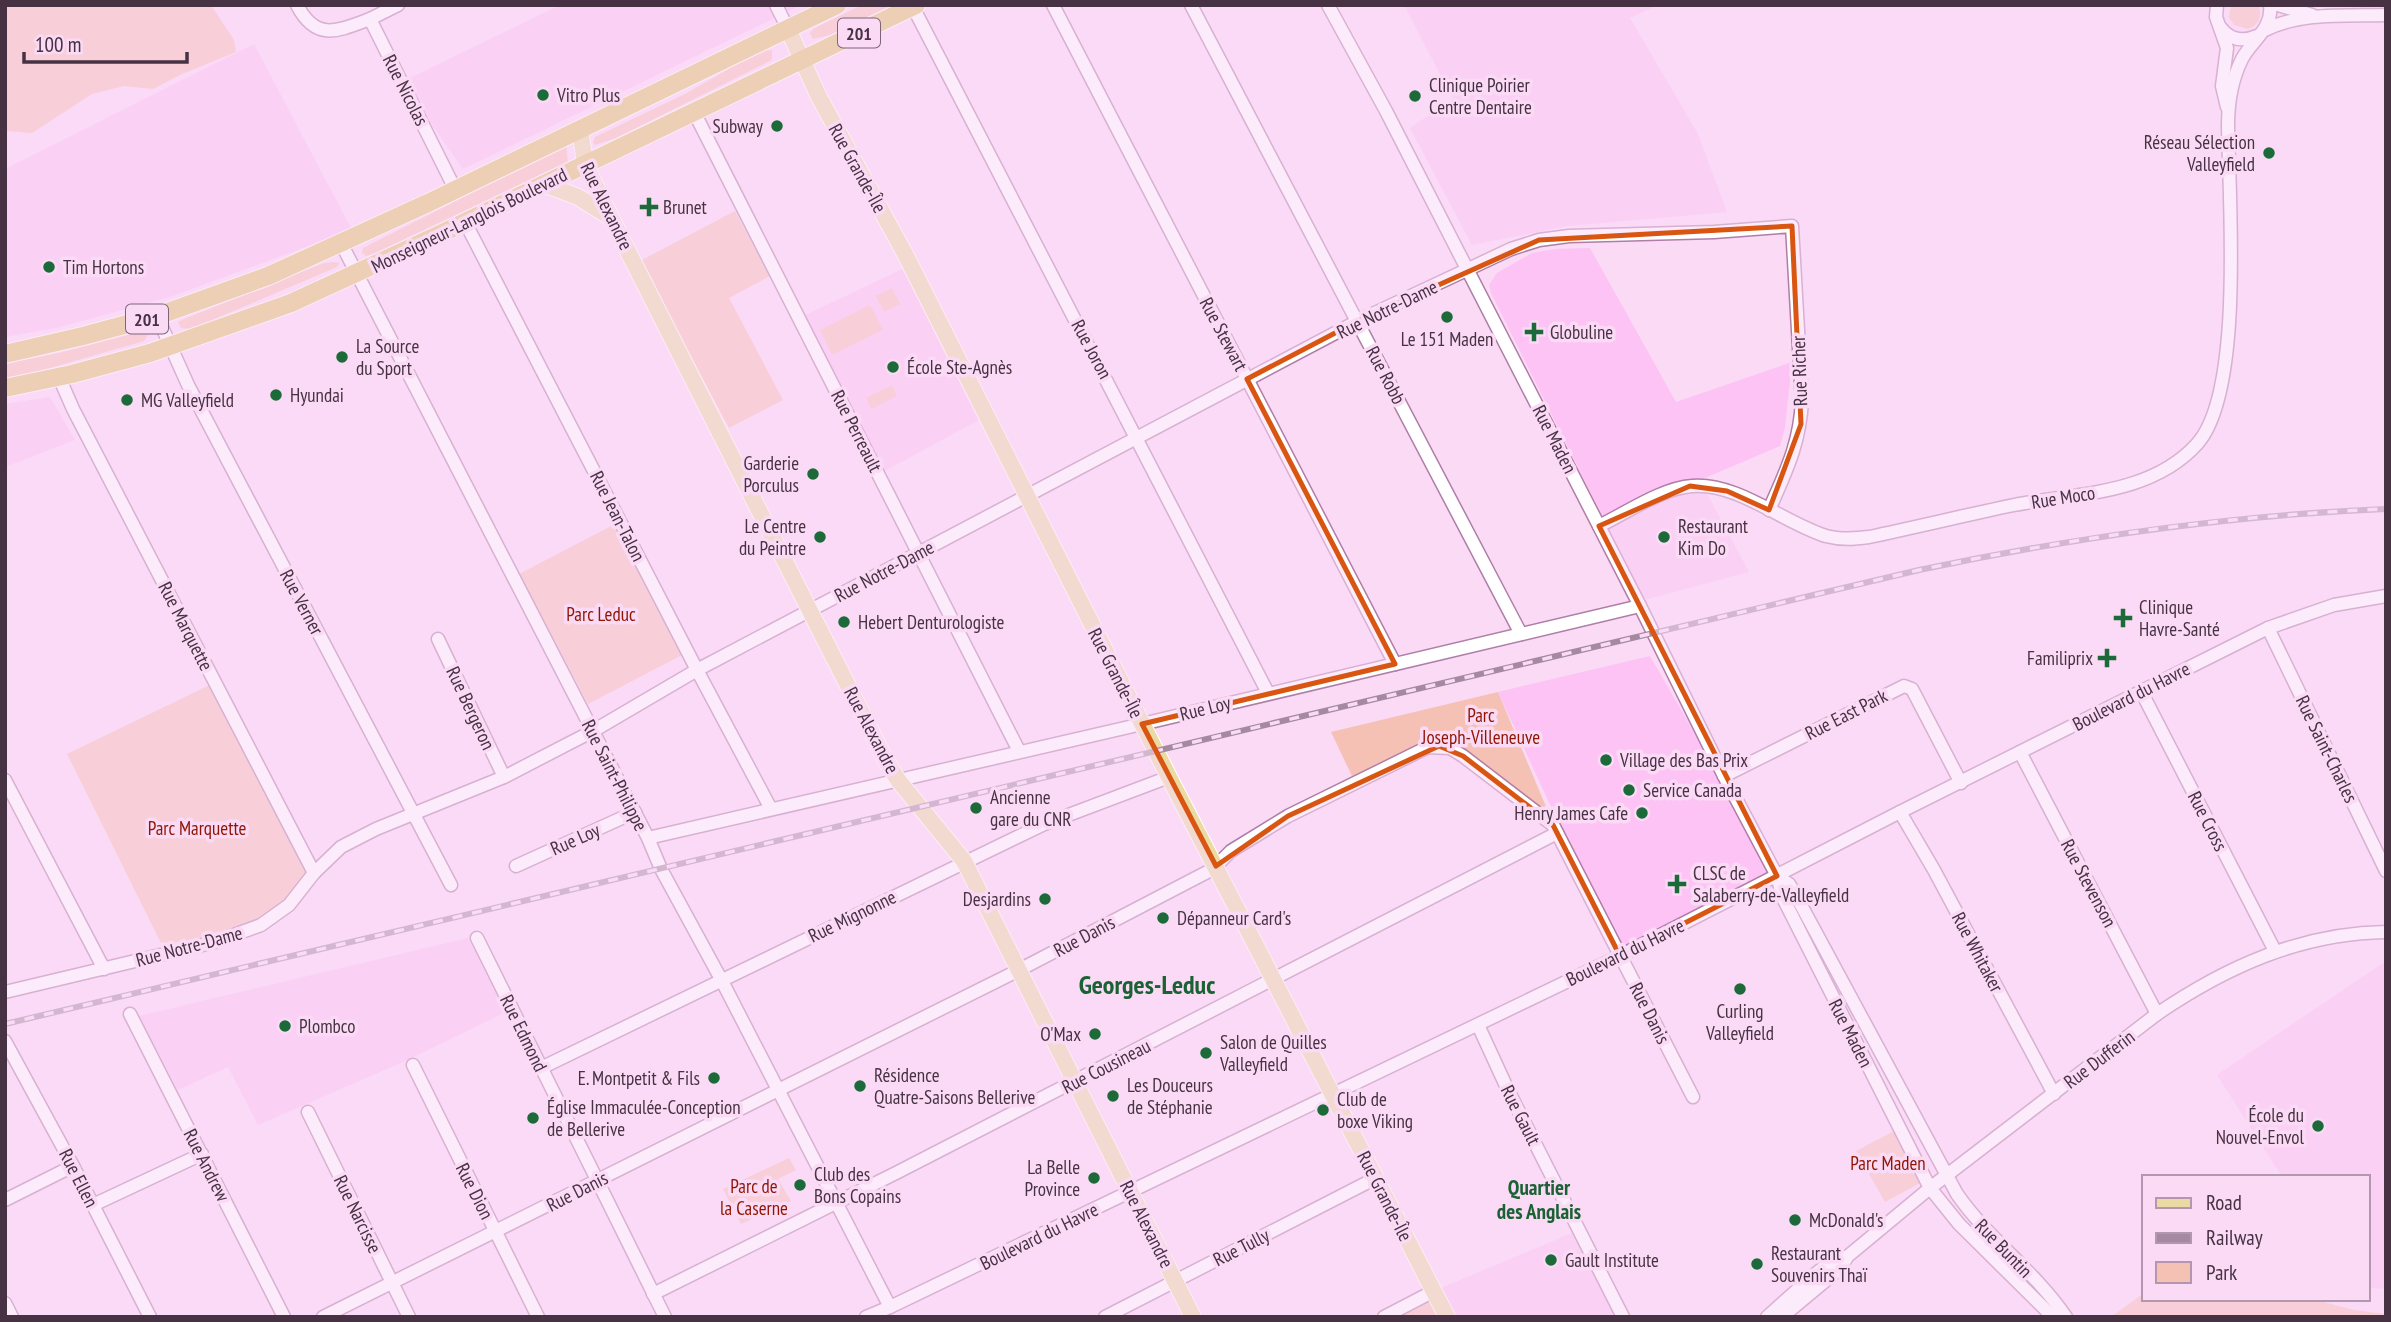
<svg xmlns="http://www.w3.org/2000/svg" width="2391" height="1322" font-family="'PT Sans Narrow',sans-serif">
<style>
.built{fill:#fdc3f4}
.green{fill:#f6c1b5}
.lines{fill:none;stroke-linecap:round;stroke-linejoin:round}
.minor-casing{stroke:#af7ea7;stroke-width:15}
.major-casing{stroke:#fff;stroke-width:18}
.highway-casing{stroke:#fff;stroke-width:20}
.minor{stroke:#fff;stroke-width:12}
.major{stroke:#ebdaa4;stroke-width:16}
.highway{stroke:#dec167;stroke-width:18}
.rail-casing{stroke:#a489a0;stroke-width:6}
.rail{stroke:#fadaf5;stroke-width:3.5;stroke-dasharray:10;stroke-linecap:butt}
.marked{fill:none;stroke:#d85512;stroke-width:5;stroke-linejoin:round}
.poi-dot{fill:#1c6a3a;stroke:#fadaf5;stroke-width:2.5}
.labels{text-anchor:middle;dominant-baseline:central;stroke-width:7;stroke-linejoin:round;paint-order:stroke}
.shield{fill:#fadaf5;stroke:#7d6479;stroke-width:2}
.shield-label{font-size:18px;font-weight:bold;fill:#473244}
.poi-label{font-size:19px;fill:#473244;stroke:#fadaf5;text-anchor:start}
.street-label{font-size:19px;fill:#473244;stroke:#fadaf5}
.park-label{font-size:19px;fill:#8f1501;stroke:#fadaf5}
.neighbourhood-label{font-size:21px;font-weight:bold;fill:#1a6134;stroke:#fadaf5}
.district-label{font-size:26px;font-weight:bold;fill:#1a6134;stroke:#fadaf5}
</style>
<rect width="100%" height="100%" fill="#fadaf5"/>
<!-- built -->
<g class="built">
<polygon points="560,5 801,5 463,169 402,82"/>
<polygon points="1404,5 1658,5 1630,18 1698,134 1727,212 1568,226 1472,245 1410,128 1453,99"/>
<polygon points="254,44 352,230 170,297 56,328 5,337 5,169"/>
<polygon points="1590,248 1676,402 1792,362 1785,427 1780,446 1700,480 1749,572 1644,600 1491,293 1489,285 1497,273 1532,253 1555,249"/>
<polygon points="911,265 986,416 879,474 799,318"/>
<polygon points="50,397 75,440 5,467 5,404"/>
<polygon points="1650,656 1777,876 1620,956 1498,692"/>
<polygon points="468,938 508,1011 403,1062 258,1125 228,1067 178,1090 139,1016"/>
<polygon points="2386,961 2386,1289 2368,1288 2368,1177 2282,1177 2217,1075"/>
<polygon points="1579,1230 1623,1317 1447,1317 1434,1291"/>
</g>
<!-- green -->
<g class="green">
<polygon points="5,5 211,5 234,40 236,52 180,75 153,89 124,86 92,94 32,133 5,131"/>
<polygon points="862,5 892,5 830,35 813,39 810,33 813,29"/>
<path d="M2231 5H2258C2263 16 2259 25 2248 29L2234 25 2229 17Z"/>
<polygon points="772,50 772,60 616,138 595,145 593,142 595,137 685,94 760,51"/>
<polygon points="566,145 568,162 375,253 366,256 362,253 363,248"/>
<polygon points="735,211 770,276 729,298 783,400 729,428 640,261"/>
<polygon points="334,262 339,263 337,267 191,329 181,328 178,322 184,319 324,263"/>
<polygon points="892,288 900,304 884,312 876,296"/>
<polygon points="870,305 883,330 832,355 820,330"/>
<polygon points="143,331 148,335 144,341 29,374 5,378 5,364 63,352"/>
<polygon points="892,385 897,396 871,409 866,398"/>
<polygon points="615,524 684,654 588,704 519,574"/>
<path d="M218 681 314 873C298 890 282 909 261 920 232 935 194 938 162 945L67 754Z"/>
<polygon points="1498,692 1557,833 1453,740 1352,776 1331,732"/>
<polygon points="1896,1130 1922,1182 1885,1202 1856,1151"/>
<polygon points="789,1158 796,1170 778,1179 791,1201 741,1224 723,1189"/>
<polygon points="1434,1291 1447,1317 1384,1317"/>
<polygon points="2144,1293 2144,1299 2312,1299 2354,1310 2386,1314 2386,1317 2111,1317"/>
</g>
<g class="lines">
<!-- minor casing -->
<g class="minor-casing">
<g id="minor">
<path d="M297 5C316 42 338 31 370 19"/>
<polyline points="398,5 370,19 455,189"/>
<polyline points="776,5 788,29"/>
<polyline points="1053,5 1395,664"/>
<polyline points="1191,5 1521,634"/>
<polyline points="1328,5 1386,111 1640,606 1724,776 1777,876 1783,898 1930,1188 1959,1224 2053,1317"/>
<polyline points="2217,5 2216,17 2227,48 2222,86 2227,107"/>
<polyline points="2278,5 2312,15"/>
<polyline points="913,7 1268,693"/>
<path d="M2221 28C2230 40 2243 42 2257 36"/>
<path d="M2265 30C2300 12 2347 16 2386 15"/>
<polyline points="694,112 1019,751"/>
<polyline points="465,222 697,670 771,809"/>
<polyline points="341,243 648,838 661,869 722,981 890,1307"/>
<polyline points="157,316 188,385 451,885"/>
<polyline points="59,377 73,409 314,873"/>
<path d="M1599 526C1626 513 1662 488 1692 486 1737 482 1784 523 1826 536 1841 540 1854 539 1869 537 1917 527 1966 515 2014 505 2076 493 2151 495 2197 444 2244 392 2229 199 2228 126 2228 104 2232 79 2242 59 2252 40 2273 29 2270 5"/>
<polyline points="2268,628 2386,871"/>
<polyline points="438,639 504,777"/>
<polyline points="2141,691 2275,951"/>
<polyline points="2020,752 2157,1014"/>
<polyline points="1724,776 1904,686 1912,689 1961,783"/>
<polyline points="5,780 104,969"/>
<polyline points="1900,812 1934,870 2054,1094"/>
<polyline points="648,838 1142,724 1640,606"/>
<polyline points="516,866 635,812"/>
<path d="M1777 876 1789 884 1794 892 1957 1194C1988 1239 2035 1271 2066 1317"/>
<polyline points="477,938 665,1317"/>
<path d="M5 992 215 942 261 925 289 905 314 873 341 847 376 829 504 777 593 731 697 670 1358 321 1511 249 1539 240 1569 236 1714 232 1792 226 1802 400C1800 444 1786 471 1769 510"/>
<polyline points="130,1014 284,1317"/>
<polyline points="1478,1025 1507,1088 1623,1317"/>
<polyline points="5,1041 73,1166 150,1317"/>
<polyline points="413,1065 538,1317"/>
<polyline points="541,1068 1042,825 1169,777"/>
<polyline points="308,1112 409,1317"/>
<polyline points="5,1200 73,1166"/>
<polyline points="93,1205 202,1154"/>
<polyline points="653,1294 896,1173 1557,833"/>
<polyline points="5,1303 12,1317"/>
<polyline points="323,1317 1019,970 1213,869 1231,851 1288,816 1428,747 1450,748 1463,756 1553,825 1693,1097"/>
<polyline points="866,1317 890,1307 1620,956 1900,812 2268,628 2334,605 2386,596"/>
<polyline points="1105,1317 1376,1178"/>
<polyline points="1384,1317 1434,1291"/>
<path d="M1767 1317 1814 1275 1827 1265 1848 1256 1930 1188 2157 1014C2226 967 2301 933 2386 932"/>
<polyline points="1782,1317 1836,1272 1846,1259"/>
</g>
</g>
<!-- major casing -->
<g class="major-casing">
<g id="major">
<polyline points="788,29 819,97 904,252 1169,777 1447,1317"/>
<polyline points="580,129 585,164 611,218 885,759 898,780 964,861 1193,1317"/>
<polyline points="544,184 578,197 610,217"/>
</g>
</g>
<!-- highway casing -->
<g class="highway-casing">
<g id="highway">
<polyline points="5,354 83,336 157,316 268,276 428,203 837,5"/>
<polyline points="5,388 72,374 150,353 291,303 432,238 916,5"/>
</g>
</g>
<!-- minor -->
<use href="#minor" class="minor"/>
<!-- major -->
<use href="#major" class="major"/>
<!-- highway -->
<use href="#highway" class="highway"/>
<!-- rail casing -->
<g class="rail-casing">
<path id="rail" d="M5 1024 1919 570C2072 538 2229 515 2386 509"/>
</g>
<!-- rail -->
<use href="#rail" class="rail"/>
</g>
<!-- marked area -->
<path d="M0 0H2391V1322H0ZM1792 226 1801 424 1769 510 1727 491 1690 486 1599 526 1777 876 1620 956 1553 825 1463 756 1439 746 1288 816 1216 866 1142 724 1395 664 1247 379 1358 321 1539 240Z" fill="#fadaf5" fill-opacity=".55" fill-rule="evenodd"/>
<path class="marked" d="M1792 226 1801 424 1769 510 1727 491 1690 486 1599 526 1777 876 1620 956 1553 825 1463 756 1439 746 1288 816 1216 866 1142 724 1395 664 1247 379 1358 321 1539 240Z"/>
<!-- markers -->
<g class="poi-dot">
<circle cx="543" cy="95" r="7"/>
<circle cx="1415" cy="96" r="7"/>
<circle cx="777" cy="126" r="7"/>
<circle cx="2269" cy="153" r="7"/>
<path d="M645.5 196.5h7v7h7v7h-7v7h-7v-7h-7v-7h7z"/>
<circle cx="49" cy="267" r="7"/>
<circle cx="1447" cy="317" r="7"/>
<path d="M1530.5 321.5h7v7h7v7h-7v7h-7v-7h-7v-7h7z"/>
<circle cx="342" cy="357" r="7"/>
<circle cx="893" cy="367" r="7"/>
<circle cx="276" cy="395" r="7"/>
<circle cx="127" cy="400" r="7"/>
<circle cx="813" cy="474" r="7"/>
<circle cx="820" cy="537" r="7"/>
<circle cx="1664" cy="537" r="7"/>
<path d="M2119.5 607.5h7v7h7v7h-7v7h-7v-7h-7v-7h7z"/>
<circle cx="844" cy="622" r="7"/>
<path d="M2103.5 647.5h7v7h7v7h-7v7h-7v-7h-7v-7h7z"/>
<circle cx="1606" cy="760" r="7"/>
<circle cx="1629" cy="790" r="7"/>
<circle cx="976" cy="808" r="7"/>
<circle cx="1642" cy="813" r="7"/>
<path d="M1673.5 873.5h7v7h7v7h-7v7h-7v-7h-7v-7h7z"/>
<circle cx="1045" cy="899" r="7"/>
<circle cx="1163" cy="918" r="7"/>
<circle cx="1740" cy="989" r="7"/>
<circle cx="285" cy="1026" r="7"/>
<circle cx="1095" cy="1034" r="7"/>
<circle cx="1206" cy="1053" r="7"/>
<circle cx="714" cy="1078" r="7"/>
<circle cx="860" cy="1086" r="7"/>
<circle cx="1113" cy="1096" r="7"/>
<circle cx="1323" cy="1110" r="7"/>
<circle cx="533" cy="1118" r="7"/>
<circle cx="2318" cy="1126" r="7"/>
<circle cx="1094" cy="1178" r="7"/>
<circle cx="800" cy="1185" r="7"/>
<circle cx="1795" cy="1220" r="7"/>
<circle cx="1551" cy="1260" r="7"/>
<circle cx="1757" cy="1264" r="7"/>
</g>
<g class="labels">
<!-- shield labels -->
<g class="shield">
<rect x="838" y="18.5" width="42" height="29" rx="5"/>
<rect x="126" y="304.5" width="42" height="29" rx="5"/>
</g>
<g class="shield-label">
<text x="859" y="33">201</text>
<text x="147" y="319">201</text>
</g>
<!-- poi labels -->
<g class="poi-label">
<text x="1429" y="85">Clinique Poirier<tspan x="1429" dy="22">Centre Dentaire</tspan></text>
<text x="557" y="95">Vitro Plus</text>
<text x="763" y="126" text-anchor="end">Subway</text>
<text x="2255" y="142" text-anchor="end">Réseau Sélection<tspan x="2255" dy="22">Valleyfield</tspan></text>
<text x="663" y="207">Brunet</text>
<text x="63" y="267">Tim Hortons</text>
<text x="1550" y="332">Globuline</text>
<text x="1447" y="339" text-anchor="middle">Le 151 Maden</text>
<text x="356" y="346">La Source<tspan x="356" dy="22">du Sport</tspan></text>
<text x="907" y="367">École Ste-Agnès</text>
<text x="290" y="395">Hyundai</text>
<text x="141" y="400">MG Valleyfield</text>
<text x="799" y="463" text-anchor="end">Garderie<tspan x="799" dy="22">Porculus</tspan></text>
<text x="806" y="526" text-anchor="end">Le Centre<tspan x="806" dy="22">du Peintre</tspan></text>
<text x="1678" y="526">Restaurant<tspan x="1678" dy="22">Kim Do</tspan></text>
<text x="2139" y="607">Clinique<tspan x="2139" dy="22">Havre-Santé</tspan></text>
<text x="858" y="622">Hebert Denturologiste</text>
<text x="2093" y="658" text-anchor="end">Familiprix</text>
<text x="1620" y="760">Village des Bas Prix</text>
<text x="1643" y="790">Service Canada</text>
<text x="990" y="797">Ancienne<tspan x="990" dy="22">gare du CNR</tspan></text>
<text x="1628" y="813" text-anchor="end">Henry James Cafe</text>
<text x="1693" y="873">CLSC de<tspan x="1693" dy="22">Salaberry-de-Valleyfield</tspan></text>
<text x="1031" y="899" text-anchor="end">Desjardins</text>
<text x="1177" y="918">Dépanneur Card's</text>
<text x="1740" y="1011" text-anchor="middle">Curling<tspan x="1740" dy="22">Valleyfield</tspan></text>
<text x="299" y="1026">Plombco</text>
<text x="1081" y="1034" text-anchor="end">O'Max</text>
<text x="1220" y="1042">Salon de Quilles<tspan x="1220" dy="22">Valleyfield</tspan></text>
<text x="874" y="1075">Résidence<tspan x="874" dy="22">Quatre-Saisons Bellerive</tspan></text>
<text x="700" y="1078" text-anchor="end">E. Montpetit &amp; Fils</text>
<text x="1127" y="1085">Les Douceurs<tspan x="1127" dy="22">de Stéphanie</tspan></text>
<text x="1337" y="1099">Club de<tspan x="1337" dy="22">boxe Viking</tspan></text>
<text x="547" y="1107">Église Immaculée-Conception<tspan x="547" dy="22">de Bellerive</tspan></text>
<text x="2304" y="1115" text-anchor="end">École du<tspan x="2304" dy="22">Nouvel-Envol</tspan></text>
<text x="1080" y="1167" text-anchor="end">La Belle<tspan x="1080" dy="22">Province</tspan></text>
<text x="814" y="1174">Club des<tspan x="814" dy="22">Bons Copains</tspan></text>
<text x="1809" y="1220">McDonald's</text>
<text x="1771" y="1253">Restaurant<tspan x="1771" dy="22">Souvenirs Thaï</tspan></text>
<text x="1565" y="1260">Gault Institute</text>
</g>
<!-- street labels -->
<g class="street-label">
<text transform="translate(406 90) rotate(63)">Rue Nicolas</text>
<text transform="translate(858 168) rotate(61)">Rue Grande-Île</text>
<text transform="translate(607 206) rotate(64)">Rue Alexandre</text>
<text transform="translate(469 220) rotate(-26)">Monseigneur-Langlois Boulevard</text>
<text transform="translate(1387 309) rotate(-26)">Rue Notre-Dame</text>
<text transform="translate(1224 334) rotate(62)">Rue Stewart</text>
<text transform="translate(1092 349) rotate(62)">Rue Joron</text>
<text transform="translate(1799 371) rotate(-92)">Rue Richer</text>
<text transform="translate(1386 375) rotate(62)">Rue Robb</text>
<text transform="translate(857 431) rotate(63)">Rue Perreault</text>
<text transform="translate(1555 439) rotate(63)">Rue Maden</text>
<text transform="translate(2063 497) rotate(-9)">Rue Moco</text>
<text transform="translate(618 516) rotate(63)">Rue Jean-Talon</text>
<text transform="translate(884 571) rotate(-28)">Rue Notre-Dame</text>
<text transform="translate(302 602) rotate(62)">Rue Verner</text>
<text transform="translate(186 626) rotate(63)">Rue Marquette</text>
<text transform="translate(1116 673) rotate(63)">Rue Grande-Île</text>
<text transform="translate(2131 696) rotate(-27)">Boulevard du Havre</text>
<text transform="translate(471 708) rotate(65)">Rue Bergeron</text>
<text transform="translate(1205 708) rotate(-14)">Rue Loy</text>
<text transform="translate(1846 714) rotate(-27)">Rue East Park</text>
<text transform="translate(872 730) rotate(62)">Rue Alexandre</text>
<text transform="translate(2327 749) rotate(64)">Rue Saint-Charles</text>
<text transform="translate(615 775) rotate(63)">Rue Saint-Philippe</text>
<text transform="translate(2208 821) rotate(63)">Rue Cross</text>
<text transform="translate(575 839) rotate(-24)">Rue Loy</text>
<text transform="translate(2089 883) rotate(62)">Rue Stevenson</text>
<text transform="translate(852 916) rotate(-26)">Rue Mignonne</text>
<text transform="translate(1084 936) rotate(-28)">Rue Danis</text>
<text transform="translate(189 946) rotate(-15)">Rue Notre-Dame</text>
<text transform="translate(1625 952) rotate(-26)">Boulevard du Havre</text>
<text transform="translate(1978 952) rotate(62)">Rue Whitaker</text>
<text transform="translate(1650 1013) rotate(63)">Rue Danis</text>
<text transform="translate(524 1033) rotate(64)">Rue Edmond</text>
<text transform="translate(1851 1033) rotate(63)">Rue Maden</text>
<text transform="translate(2099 1059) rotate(-37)">Rue Dufferin</text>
<text transform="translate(1106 1066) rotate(-27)">Rue Cousineau</text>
<text transform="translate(1521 1115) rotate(63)">Rue Gault</text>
<text transform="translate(207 1165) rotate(63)">Rue Andrew</text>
<text transform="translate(79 1178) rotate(63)">Rue Ellen</text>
<text transform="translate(475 1191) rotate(63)">Rue Dion</text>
<text transform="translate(577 1191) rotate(-27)">Rue Danis</text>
<text transform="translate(1385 1196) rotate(63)">Rue Grande-Île</text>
<text transform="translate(358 1214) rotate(64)">Rue Narcisse</text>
<text transform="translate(1147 1224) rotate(63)">Rue Alexandre</text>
<text transform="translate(1039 1236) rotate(-26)">Boulevard du Havre</text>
<text transform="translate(1241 1247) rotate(-27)">Rue Tully</text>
<text transform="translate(2004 1248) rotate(46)">Rue Buntin</text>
</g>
<!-- park labels -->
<g class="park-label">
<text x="601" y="614">Parc Leduc</text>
<text x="1481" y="715">Parc<tspan x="1481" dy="22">Joseph-Villeneuve</tspan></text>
<text x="197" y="828">Parc Marquette</text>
<text x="1888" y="1163">Parc Maden</text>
<text x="754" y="1186">Parc de<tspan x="754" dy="22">la Caserne</tspan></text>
</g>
<!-- neighbourhood labels -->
<g class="neighbourhood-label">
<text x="1539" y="1187">Quartier<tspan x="1539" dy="24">des Anglais</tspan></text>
</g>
<!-- district labels -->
<g class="district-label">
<text x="1147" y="984">Georges-Leduc</text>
</g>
</g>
<!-- border -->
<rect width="2391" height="1322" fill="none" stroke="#473244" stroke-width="14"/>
<!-- legend -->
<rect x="2142" y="1175" width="228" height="126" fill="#fadaf5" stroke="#b297ae" stroke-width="2"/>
<rect x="2156" y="1198" width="35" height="10" fill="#ebdaa4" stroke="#b297ae" stroke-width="2"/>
<text x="2206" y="1210" font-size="21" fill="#473244">Road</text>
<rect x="2156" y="1233" width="35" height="10" fill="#a489a0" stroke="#b297ae" stroke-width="2"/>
<text x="2206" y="1245" font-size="21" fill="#473244">Railway</text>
<rect x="2156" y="1262" width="35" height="21" fill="#f6c1b5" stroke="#b297ae" stroke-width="2"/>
<text x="2206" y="1280" font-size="21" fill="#473244">Park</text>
<!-- scale -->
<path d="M24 52v10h163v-10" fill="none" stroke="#473244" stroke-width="3.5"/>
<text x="35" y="52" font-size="21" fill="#473244" stroke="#fadaf5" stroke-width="5" paint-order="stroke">100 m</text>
</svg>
